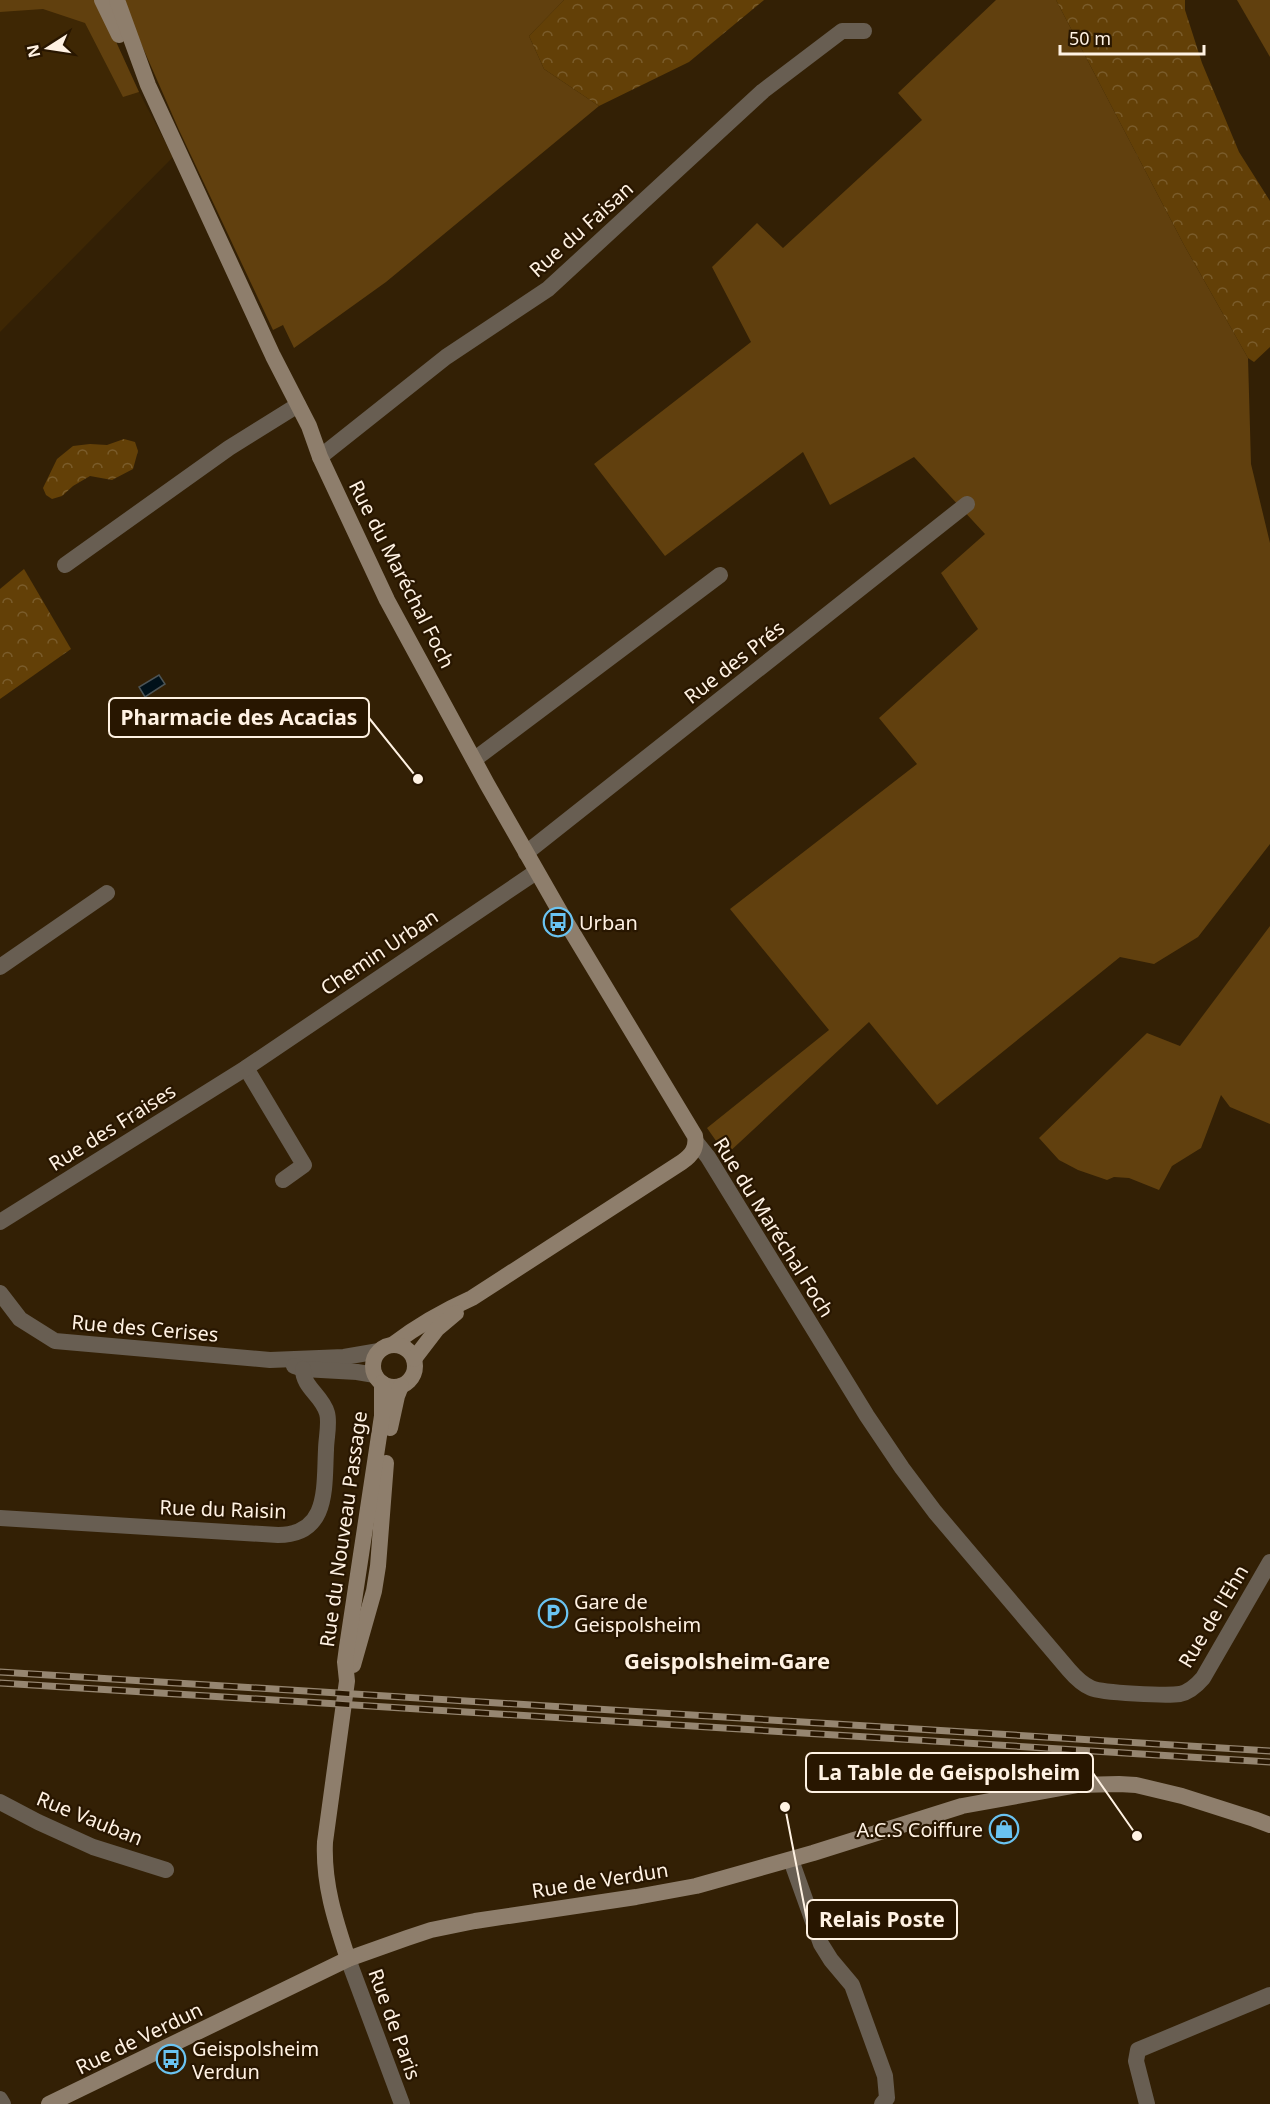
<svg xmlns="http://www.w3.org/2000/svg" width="1270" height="2104" font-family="'Noto Sans',sans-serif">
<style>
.built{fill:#3e2704}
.green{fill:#61400e}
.forest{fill:url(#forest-crowns)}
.water{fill:#00111a;stroke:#4c5456;stroke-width:1.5}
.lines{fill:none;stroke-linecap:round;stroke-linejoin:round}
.minor{stroke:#685e52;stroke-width:16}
.secondary{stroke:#8e7e6c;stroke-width:16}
.rail-casing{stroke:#968671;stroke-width:7}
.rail{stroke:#281600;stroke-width:4.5;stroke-dasharray:14;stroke-linecap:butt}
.labels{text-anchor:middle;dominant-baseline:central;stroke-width:4.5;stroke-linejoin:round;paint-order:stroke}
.street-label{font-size:20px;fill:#fff2e3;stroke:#281600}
.poi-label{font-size:20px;fill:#fff2e3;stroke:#281600;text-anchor:start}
.quarter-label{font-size:22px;font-weight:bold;fill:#fff2e3;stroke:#281600}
.leader{fill:none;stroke:#fff2e3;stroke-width:2}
.callout-dot{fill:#fff2e3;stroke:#281600;stroke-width:2}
.callout{fill:#281600;stroke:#fff2e3;stroke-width:2}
.callout-label{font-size:21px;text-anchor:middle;font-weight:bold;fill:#fff2e3}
</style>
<defs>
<pattern id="forest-crowns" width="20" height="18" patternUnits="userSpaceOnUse" patternTransform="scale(1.5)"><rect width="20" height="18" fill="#634007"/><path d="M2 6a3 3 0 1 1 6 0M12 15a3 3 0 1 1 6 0" fill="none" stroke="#7a5c2b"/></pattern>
</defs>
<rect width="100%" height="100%" fill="#332005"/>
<!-- built -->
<polygon class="built" points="0,0 97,0 139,92 173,157 0,332"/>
<!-- green -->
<g class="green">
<polygon points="0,0 97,0 139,92 123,97 85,23 43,9 0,12"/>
<polygon points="125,0 564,0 529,36 544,69 599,106 386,282 294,348 283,325 273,330 179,130 136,32"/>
<polygon points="996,0 1056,0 1184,245 1248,358 1251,464 1270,543 1270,844 1198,937 1154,964 1120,957 937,1105 869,1022 726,1155 707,1128 829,1030 730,909 917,764 879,718 978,629 941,573 985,534 914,457 830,505 803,452 665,556 594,464 751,342 712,267 757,223 783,248 922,120 898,93"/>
<polygon points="1237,0 1270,0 1270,57"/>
<polygon points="1270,926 1270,1124 1230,1107 1221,1095 1201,1148 1172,1166 1159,1190 1129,1178 1114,1177 1107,1180 1078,1170 1059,1160 1039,1138 1147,1033 1180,1046"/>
</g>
<!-- forest -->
<g class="forest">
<polygon points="564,0 764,0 689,62 599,106 544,69 529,36"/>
<polygon points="1056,0 1185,0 1185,10 1202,63 1239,152 1270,201 1270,347 1254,362 1248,358 1184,245"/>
<polygon points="124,439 135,442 138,451 133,469 112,480 90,476 73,486 62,496 52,499 46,495 43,488 57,459 73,446 90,444 107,445"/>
<polygon points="24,569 71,649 0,699 0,589"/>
</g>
<!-- water -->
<polygon class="water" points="159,675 165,684 145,697 139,687"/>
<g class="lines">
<!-- minor -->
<g class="minor">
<polyline points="320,457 446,357 548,289 763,91 842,31 864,31"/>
<polyline points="65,565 229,448 298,405"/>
<polyline points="475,759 720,575"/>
<polyline points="526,853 967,504"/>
<polyline points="0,967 107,893"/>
<polyline points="246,1068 304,1165 283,1180"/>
<path d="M696 1142 708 1157 867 1416 902 1468 935 1512 1069 1670C1075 1677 1082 1684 1091 1688 1102 1693 1167 1696 1180 1694 1189 1692 1197 1685 1203 1678L1270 1562"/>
<polyline points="0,1222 246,1068 536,872"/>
<polyline points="0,1293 20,1319 55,1341 270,1360 344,1357 379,1351"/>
<polyline points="294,1366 303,1369 357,1372 375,1375"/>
<path d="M0 1518 278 1535C329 1535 324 1488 326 1450 326 1439 330 1423 327 1413 322 1395 303 1388 303 1369"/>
<polyline points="0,1802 38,1822 93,1847 166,1870"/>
<polyline points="791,1860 821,1944 831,1960 852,1985 885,2076 887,2098 882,2104"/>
<polyline points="348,1959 402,2104"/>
<polyline points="0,2099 3,2104"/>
<polyline points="1147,2104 1136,2061 1138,2050 1270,1995"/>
</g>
<!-- secondary -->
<g class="secondary">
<polyline points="102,0 119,35"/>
<path d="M117 0 148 85 273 356 309 426 320 457 387 600 487 784 563 917 695 1136C697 1148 692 1155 682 1162L472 1298C443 1311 417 1326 392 1345"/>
<circle cx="394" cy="1366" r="21"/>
<polyline points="414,1359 437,1329 456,1313"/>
<polyline points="390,1428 397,1396 401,1386"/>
<polyline points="353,1665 374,1591 378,1566 386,1463"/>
<path d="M348 1959C335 1920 323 1883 325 1842L347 1681 345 1662 347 1647 382 1416V1383"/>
<polyline points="49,2104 348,1959 407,1938 431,1930 475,1921 636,1897 696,1886 813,1853 962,1806 1078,1785 1119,1784 1136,1785 1182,1796 1254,1819 1270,1825"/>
</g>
<!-- rail casing -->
<g class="rail-casing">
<g id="rail">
<polyline points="0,1672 1270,1751"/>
<polyline points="0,1683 1270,1762"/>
</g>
</g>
<!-- rail -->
<use href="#rail" class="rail"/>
</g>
<!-- icons -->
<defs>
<g id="bus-ring" transform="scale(1.5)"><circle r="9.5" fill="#281600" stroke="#6ac3f1" stroke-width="1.5"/><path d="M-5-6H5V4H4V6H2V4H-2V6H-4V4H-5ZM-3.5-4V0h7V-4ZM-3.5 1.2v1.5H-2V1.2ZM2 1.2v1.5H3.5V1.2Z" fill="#6ac3f1"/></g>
<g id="parking-ring" transform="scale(1.5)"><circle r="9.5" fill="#281600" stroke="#6ac3f1" stroke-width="1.5"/><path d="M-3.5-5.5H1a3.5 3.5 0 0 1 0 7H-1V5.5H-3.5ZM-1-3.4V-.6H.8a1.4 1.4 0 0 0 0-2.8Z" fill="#6ac3f1"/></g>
<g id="shop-ring" transform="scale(1.5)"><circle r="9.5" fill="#281600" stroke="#6ac3f1" stroke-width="1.5"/><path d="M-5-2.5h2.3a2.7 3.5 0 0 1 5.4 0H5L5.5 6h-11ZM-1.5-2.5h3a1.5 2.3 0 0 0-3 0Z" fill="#6ac3f1"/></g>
</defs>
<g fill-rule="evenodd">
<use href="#bus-ring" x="558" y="922"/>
<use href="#parking-ring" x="553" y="1613"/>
<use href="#shop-ring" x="1004" y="1829"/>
<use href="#bus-ring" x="171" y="2059"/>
</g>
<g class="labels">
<!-- street labels -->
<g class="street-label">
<text transform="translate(581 229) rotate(-42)">Rue du Faisan</text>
<text transform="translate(402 574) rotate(63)">Rue du Maréchal Foch</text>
<text transform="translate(734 662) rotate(-38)">Rue des Prés</text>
<text transform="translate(379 952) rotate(-34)">Chemin Urban</text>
<text transform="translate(112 1127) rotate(-32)">Rue des Fraises</text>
<text transform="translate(774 1227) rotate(58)">Rue du Maréchal Foch</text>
<text transform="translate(145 1328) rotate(5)">Rue des Cerises</text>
<text transform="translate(223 1509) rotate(2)">Rue du Raisin</text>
<text transform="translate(343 1529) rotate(-82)">Rue du Nouveau Passage</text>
<text transform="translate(1213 1616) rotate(-59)">Rue de l'Ehn</text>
<text transform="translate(90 1818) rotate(22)">Rue Vauban</text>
<text transform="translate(600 1880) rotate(-9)">Rue de Verdun</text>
<text transform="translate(395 2024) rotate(70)">Rue de Paris</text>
<text transform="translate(139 2038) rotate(-26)">Rue de Verdun</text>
</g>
<!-- poi labels -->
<g class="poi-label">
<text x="579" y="922">Urban</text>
<text x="574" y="1601">Gare de<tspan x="574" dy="23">Geispolsheim</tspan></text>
<text x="983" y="1829" text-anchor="end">A.C.S Coiffure</text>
<text x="192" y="2048">Geispolsheim<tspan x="192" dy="23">Verdun</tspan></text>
</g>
<!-- quarter labels -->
<g class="quarter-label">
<text x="727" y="1660">Geispolsheim-Gare</text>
</g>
</g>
<!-- callouts -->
<path class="leader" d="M418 779L369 718M1137 1836L1093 1773M785 1807L807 1920"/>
<g class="callout-dot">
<circle cx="418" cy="779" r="6"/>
<circle cx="1137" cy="1836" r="6"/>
<circle cx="785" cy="1807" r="6"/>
</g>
<g class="callout">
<rect x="109" y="698" width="260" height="39" rx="6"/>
<rect x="806" y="1753" width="287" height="39" rx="6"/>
<rect x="807" y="1900" width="150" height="39" rx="6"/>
</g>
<g class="callout-label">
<text x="239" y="725">Pharmacie des Acacias</text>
<text x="949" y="1780">La Table de Geispolsheim</text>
<text x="882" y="1927">Relais Poste</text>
</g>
<!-- north arrow -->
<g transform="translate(48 48) rotate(258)" stroke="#281600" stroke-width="4.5" paint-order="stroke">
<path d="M0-4.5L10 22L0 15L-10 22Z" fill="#fff2e3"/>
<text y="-9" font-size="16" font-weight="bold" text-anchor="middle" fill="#fff2e3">N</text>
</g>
<!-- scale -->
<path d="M1060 45v9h144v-9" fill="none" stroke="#fff2e3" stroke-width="3"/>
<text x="1069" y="45" font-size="18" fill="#fff2e3" stroke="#281600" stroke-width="4.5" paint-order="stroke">50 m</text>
</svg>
